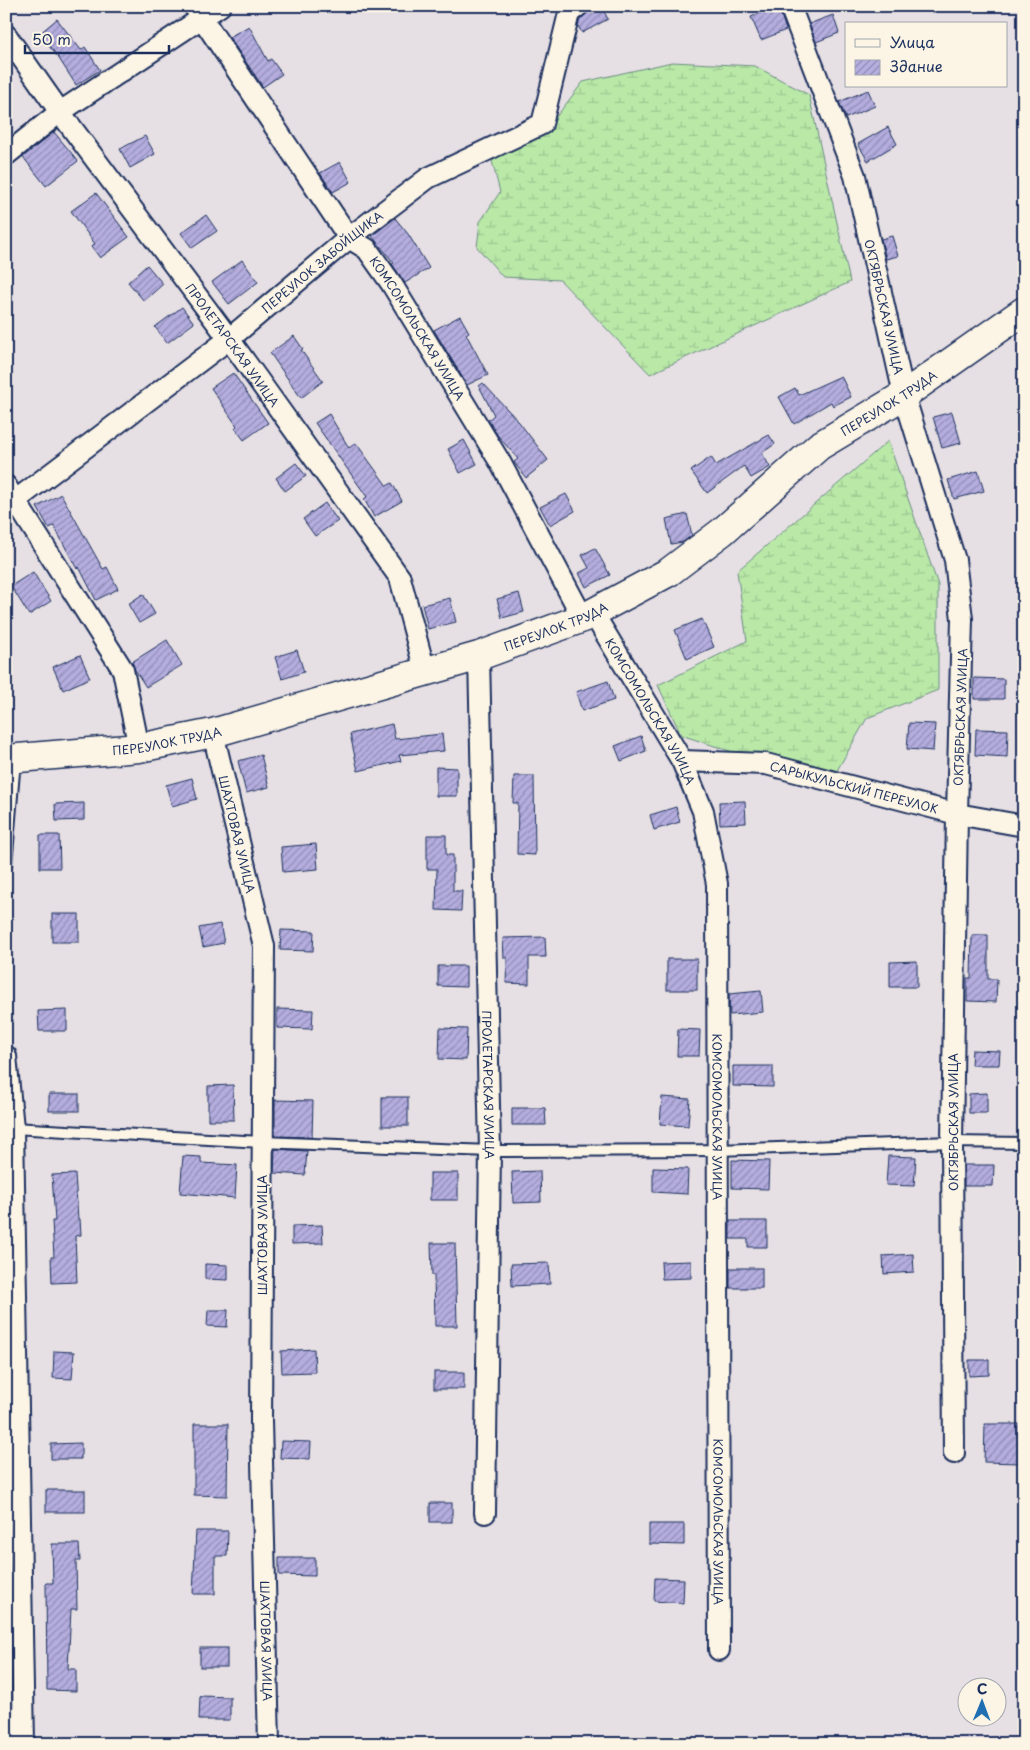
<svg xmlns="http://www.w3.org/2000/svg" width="1030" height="1750" font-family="'Playpen Sans',sans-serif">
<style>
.wetland{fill:url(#wetland-marsh);stroke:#6a8c82}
.building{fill:url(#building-hatch);stroke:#1b2f5e}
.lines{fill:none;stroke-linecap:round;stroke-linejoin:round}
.lane-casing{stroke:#1b2f5e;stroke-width:14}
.street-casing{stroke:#1b2f5e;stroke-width:24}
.secondary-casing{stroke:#1b2f5e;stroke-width:31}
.lane{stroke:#fcf5e5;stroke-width:10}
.street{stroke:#fcf5e5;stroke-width:20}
.secondary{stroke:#fcf5e5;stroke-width:28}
.labels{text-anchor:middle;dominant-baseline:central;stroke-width:4;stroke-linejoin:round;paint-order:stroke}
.street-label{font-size:12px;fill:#1b2f5e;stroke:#fcf5e5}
</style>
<defs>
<pattern id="wetland-marsh" width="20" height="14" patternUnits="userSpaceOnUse" patternTransform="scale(1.25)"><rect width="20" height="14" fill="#b9e8a7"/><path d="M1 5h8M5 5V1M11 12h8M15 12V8" fill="none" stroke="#9ec792"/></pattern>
<pattern id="building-hatch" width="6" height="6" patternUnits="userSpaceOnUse" patternTransform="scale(1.25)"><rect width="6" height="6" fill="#b4adde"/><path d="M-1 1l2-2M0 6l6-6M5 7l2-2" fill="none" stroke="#928db7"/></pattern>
</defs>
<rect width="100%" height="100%" fill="#e6dfe3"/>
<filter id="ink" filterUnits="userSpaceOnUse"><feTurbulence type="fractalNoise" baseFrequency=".02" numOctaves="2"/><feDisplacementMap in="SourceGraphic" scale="10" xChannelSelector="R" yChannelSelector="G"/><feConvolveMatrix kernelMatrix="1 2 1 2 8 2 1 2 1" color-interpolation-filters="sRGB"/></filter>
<g filter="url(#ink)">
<!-- wetland -->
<g class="wetland">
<polygon points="672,62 755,66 809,95 850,282 650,374 560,280 503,277 477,247 480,222 500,192 492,161 549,126 583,82"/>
<polygon points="888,441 938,585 938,690 867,718 835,774 739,754 681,735 658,685 747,641 737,571"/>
</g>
<!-- building -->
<g class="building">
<polygon points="590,6 601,6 608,19 582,33 578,26 580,20 589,11"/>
<polygon points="776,6 778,6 786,30 761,40 751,17"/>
<polygon points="833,15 839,33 816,42 809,24"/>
<polygon points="57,19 81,50 85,47 100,70 76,85 58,57 39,34"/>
<polygon points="249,26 268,61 271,59 282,74 263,87 229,37"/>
<polygon points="868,90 875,106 846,118 839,102"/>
<polygon points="888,127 897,144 868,161 858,144"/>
<polygon points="54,132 78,161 46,186 23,157"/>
<polygon points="145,136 155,154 130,168 120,149"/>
<polygon points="340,162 351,182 333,192 320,173"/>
<polygon points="96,193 129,237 100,258 91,246 95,244 71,211"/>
<polygon points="206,215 217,231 192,248 181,233"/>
<polygon points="395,218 408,234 429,268 405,283 392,264 394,263 372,236"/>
<polygon points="892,236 898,256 886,259 881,239"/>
<polygon points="242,260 258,282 229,304 212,282"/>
<polygon points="147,265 163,284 144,301 128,282"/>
<polygon points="182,307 194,323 167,343 155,327"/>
<polygon points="460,316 469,332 466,334 488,375 467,385 434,330"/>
<polygon points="294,336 303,349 301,350 323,381 301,398 270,353"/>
<polygon points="233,373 268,423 244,440 235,428 237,426 211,388"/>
<polygon points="841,376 851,397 833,406 831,402 794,424 779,397 795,388 799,395"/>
<polygon points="483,383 519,422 548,460 526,478 514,462 518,459 498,436 488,420 494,415 479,386"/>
<polygon points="952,412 961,443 942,448 933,417"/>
<polygon points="329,414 349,448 356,443 387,486 392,483 402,501 374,517 364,499 367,497 315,423"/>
<polygon points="769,435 775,444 762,453 770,467 751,478 744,466 707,493 691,471 711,457 716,465"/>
<polygon points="464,440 477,464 460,473 448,449"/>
<polygon points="296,463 306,476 285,491 276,478"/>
<polygon points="978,471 984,491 954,499 948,480"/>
<polygon points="61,494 103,569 107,567 118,589 96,600 79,567 77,569 54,526 49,528 37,507"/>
<polygon points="566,494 575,511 550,525 540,507"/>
<polygon points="325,503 338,521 315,536 303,519"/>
<polygon points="687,514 692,535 683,542 671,544 666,519"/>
<polygon points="595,548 610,575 586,587 579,573 589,568 582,555"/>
<polygon points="33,572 51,601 29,615 11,586"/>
<polygon points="519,593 524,612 502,618 497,599"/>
<polygon points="143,594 155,614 139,623 128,604"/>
<polygon points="450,598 456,622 428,629 422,605"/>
<polygon points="702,619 714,647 687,659 675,630"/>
<polygon points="167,640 182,665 146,687 135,670 132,662"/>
<polygon points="297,650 304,672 282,679 275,657"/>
<polygon points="80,655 90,678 63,690 53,667"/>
<polygon points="974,678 1004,679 1004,699 974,699"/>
<polygon points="608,681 614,700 582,711 576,692"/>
<polygon points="909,723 935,724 933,751 907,749"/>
<polygon points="392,724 395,739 442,734 444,751 399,755 401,761 358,771 350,734"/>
<polygon points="976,729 1008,730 1007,757 975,755"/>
<polygon points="641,736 646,751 621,761 615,746"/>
<polygon points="261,755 269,787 246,793 238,761"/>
<polygon points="436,767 457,768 457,796 436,796"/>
<polygon points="514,776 534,776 535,855 517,854 518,803 513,803"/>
<polygon points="192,778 197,799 172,806 166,785"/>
<polygon points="745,801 746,823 720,824 719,802"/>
<polygon points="84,803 84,820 56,821 55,804"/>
<polygon points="676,807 680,822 654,830 650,815"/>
<polygon points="40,835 59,835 60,868 40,868"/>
<polygon points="427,835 446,835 446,855 453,855 453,891 462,891 461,911 436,910 437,869 427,869"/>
<polygon points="316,844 318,869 283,872 281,847"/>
<rect x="52" y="914" width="27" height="28"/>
<polygon points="220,924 224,943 203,947 199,928"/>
<polygon points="281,930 314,931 313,951 280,950"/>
<polygon points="972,935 988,935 988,979 997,979 996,1002 967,1001 967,978 971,978"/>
<polygon points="545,937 546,957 529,957 529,984 506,983 507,958 504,958 503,938"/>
<rect x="667" y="959" width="30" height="31"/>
<polygon points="917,961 917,987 890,987 890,962"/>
<polygon points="438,966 466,966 466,987 438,986"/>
<polygon points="761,991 763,1012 730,1015 729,994"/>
<polygon points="277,1009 313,1010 312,1029 277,1028"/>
<polygon points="67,1010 67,1031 39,1031 38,1011"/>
<polygon points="440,1028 467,1029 466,1060 439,1059"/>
<polygon points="678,1029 700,1030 699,1056 677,1056"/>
<polygon points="972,1050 1000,1051 999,1065 971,1065"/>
<polygon points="733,1066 773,1066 773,1087 733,1086"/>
<polygon points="233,1085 234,1120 208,1120 208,1086"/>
<polygon points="987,1093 987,1113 969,1113 969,1094"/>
<rect x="49" y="1094" width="30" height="17"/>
<rect x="382" y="1097" width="26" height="29"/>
<polygon points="662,1097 690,1099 688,1126 660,1124"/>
<polygon points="275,1100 313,1101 312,1137 275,1136"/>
<polygon points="512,1108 545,1108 546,1125 512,1125"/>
<polygon points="275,1149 307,1151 305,1175 274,1173"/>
<polygon points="183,1156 201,1157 201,1163 237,1165 235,1198 180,1193"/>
<polygon points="888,1156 916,1157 914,1186 886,1185"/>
<polygon points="732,1160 769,1161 768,1189 732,1188"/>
<polygon points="964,1165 994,1165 993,1186 964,1186"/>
<polygon points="653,1168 688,1169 687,1194 653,1192"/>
<polygon points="540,1171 541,1202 513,1203 512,1172"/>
<rect x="430" y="1173" width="28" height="27"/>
<polygon points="75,1174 78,1219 80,1219 81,1235 75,1236 77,1282 52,1283 51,1257 54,1257 52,1221 55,1221 52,1175"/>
<polygon points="730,1221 767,1221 767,1247 748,1247 748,1239 730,1239"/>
<polygon points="322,1225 323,1243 292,1244 292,1226"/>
<polygon points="431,1243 455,1243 457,1326 435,1326 434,1275 432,1275"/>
<polygon points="913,1254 914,1272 884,1274 883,1256"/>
<polygon points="691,1261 691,1278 662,1279 661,1262"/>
<polygon points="549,1263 550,1284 512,1286 511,1264"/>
<polygon points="205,1264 228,1265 228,1280 205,1279"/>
<rect x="730" y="1268" width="32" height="20"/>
<polygon points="208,1310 228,1310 227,1327 207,1326"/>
<polygon points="314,1349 315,1372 282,1373 281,1351"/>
<polygon points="54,1351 74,1352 72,1379 53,1378"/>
<polygon points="969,1360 989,1360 989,1375 969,1376"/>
<rect x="434" y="1372" width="30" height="17"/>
<polygon points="194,1424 228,1424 227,1496 194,1495"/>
<polygon points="985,1424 1019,1424 1019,1463 984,1462"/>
<polygon points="281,1441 311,1442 310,1459 280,1458"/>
<polygon points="81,1443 81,1459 51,1459 51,1444"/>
<rect x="46" y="1490" width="39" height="22"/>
<rect x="430" y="1503" width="22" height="19"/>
<polygon points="649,1524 684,1524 684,1545 649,1544"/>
<polygon points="196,1531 228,1531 227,1556 215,1556 215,1594 193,1594"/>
<polygon points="52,1544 79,1544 80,1561 76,1561 77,1609 71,1609 68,1669 76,1669 76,1691 47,1690 46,1583 53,1583"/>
<polygon points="279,1558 315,1558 315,1576 279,1575"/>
<polygon points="655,1578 684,1579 683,1603 654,1601"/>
<rect x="200" y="1648" width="27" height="19"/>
<polygon points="200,1696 230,1697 230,1720 199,1720"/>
</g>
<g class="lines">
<!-- lane casing -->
<g class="lane-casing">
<g id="lane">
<polyline points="6,866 15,760"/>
<polyline points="13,1128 262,1142 490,1151 717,1150 952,1142 1024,1143"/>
</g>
</g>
<!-- street casing -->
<g class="street-casing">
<g id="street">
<path id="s1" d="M194 6 349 238 367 249 391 283 500 462 583 618"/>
<path id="s2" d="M790 6 855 176 904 395 955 560 962 619 957 814 952 1142 954 1453"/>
<path id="s3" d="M6 35 60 112 229 339 400 578 425 671"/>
<polyline points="6,155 60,112 220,6"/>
<polyline points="6,486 123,670 139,748"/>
<path id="s4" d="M16 500 229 339 349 238 428 178 542 124 569 13 578 6"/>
<path id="s5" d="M593 613 682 761 703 811 717 884 719 1650"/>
<path id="s6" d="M479 656 490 1151 485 1513"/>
<path id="s7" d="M213 733 264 946 261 1421 269 1744"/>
<path id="s8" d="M682 761 766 764 957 814 1024 826"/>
<polyline points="6,1056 13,1128 24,1744"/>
</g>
</g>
<!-- secondary casing -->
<g class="secondary-casing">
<g id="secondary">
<path id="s9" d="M6 759 139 748 213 733 479 656 583 618 669 572 723 531 819 446 904 395 1024 311"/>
</g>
</g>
<!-- lane -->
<use href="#lane" class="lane"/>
<!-- street -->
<use href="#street" class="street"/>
<!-- secondary -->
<use href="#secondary" class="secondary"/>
</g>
</g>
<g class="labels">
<!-- street labels -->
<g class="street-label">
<text stroke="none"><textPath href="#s4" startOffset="388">ПЕРЕУЛОК ЗАБОЙЩИКА</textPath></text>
<text stroke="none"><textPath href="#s2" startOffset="316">ОКТЯБРЬСКАЯ УЛИЦА</textPath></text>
<text stroke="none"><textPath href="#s1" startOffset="394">КОМСОМОЛЬСКАЯ УЛИЦА</textPath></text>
<text stroke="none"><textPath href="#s3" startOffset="384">ПРОЛЕТАРСКАЯ УЛИЦА</textPath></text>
<text stroke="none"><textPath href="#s9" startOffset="972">ПЕРЕУЛОК ТРУДА</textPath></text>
<text stroke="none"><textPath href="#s9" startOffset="568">ПЕРЕУЛОК ТРУДА</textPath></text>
<text stroke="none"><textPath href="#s5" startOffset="114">КОМСОМОЛЬСКАЯ УЛИЦА</textPath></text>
<text transform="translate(960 717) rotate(-88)">ОКТЯБРЬСКАЯ УЛИЦА</text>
<text stroke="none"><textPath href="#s9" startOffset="162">ПЕРЕУЛОК ТРУДА</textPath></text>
<text stroke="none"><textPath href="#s8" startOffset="175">САРЫКУЛЬСКИЙ ПЕРЕУЛОК</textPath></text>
<text stroke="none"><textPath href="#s7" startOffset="104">ШАХТОВАЯ УЛИЦА</textPath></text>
<text stroke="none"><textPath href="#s6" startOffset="429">ПРОЛЕТАРСКАЯ УЛИЦА</textPath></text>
<text stroke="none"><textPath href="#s5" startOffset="534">КОМСОМОЛЬСКАЯ УЛИЦА</textPath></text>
<text transform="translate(953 1122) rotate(-90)">ОКТЯБРЬСКАЯ УЛИЦА</text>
<text transform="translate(262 1235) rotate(-90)">ШАХТОВАЯ УЛИЦА</text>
<text stroke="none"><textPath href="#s5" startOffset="939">КОМСОМОЛЬСКАЯ УЛИЦА</textPath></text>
<text stroke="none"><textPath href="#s7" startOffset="914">ШАХТОВАЯ УЛИЦА</textPath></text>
</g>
</g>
<!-- margin -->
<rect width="1030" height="1750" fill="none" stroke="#fcf5e5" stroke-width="25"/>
<rect x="12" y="12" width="1005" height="1725" fill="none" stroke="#1b2f5e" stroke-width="2" filter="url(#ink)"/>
<!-- legend -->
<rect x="845" y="22" width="162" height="65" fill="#fcf5e5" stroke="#a2a6af"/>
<rect x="855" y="39" width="25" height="8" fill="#fcf5e5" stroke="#a2a6af"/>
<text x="890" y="48" font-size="15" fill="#1b2f5e">Улица</text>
<rect x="855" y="60" width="25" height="15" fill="url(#building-hatch)" stroke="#a2a6af"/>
<text x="890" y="72" font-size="15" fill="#1b2f5e">Здание</text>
<!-- north arrow -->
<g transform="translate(982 1702) rotate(1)"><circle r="24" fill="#fcf5e5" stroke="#a2a6af"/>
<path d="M0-4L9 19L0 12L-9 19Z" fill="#1f6fb2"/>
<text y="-8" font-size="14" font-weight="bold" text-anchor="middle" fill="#1b2f5e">С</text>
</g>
<!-- scale -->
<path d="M25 45v8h144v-8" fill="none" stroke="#1b2f5e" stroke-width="2.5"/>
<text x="32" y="45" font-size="15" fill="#1b2f5e" stroke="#fcf5e5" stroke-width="4" paint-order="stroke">50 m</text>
</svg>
